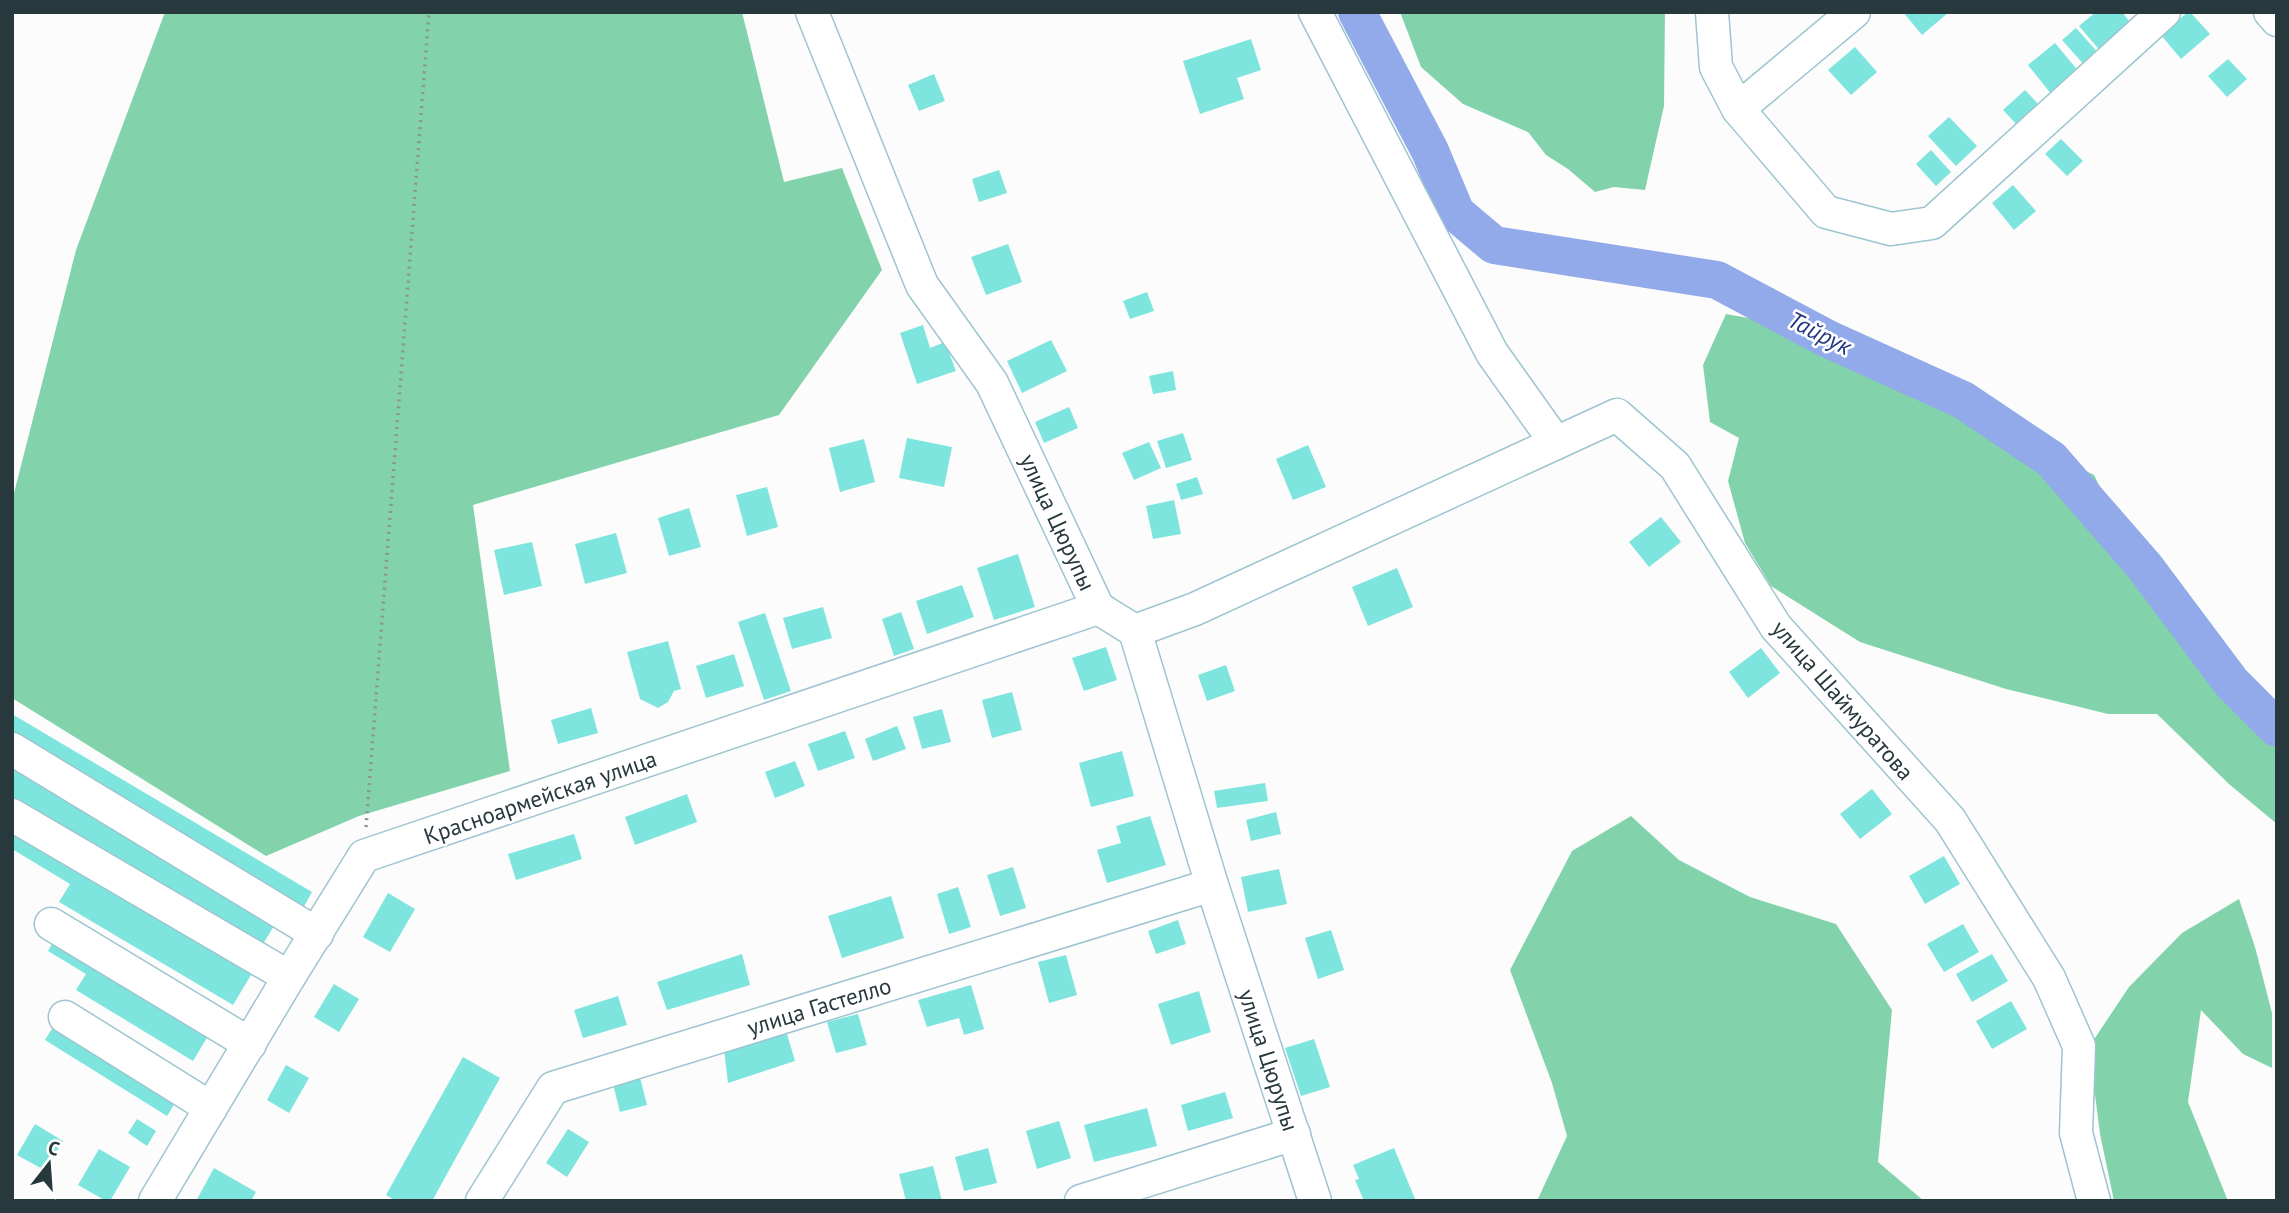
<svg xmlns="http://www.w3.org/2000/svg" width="2289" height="1213" font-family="'PT Sans',sans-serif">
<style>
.forest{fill:#82d3ab}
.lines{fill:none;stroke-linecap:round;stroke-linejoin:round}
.river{stroke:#92a9ea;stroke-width:38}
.building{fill:#7de5dd}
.minor-casing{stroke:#9dc5d0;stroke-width:35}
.path{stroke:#8b9497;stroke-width:3.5;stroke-dasharray:2 5;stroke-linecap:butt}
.minor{stroke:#fff;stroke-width:32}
.labels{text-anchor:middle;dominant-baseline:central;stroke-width:5;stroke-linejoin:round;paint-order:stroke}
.street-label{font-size:23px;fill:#28393d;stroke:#fff}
.water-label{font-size:24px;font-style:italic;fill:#243681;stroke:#fff}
</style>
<rect width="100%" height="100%" fill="#fcfcfc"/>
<!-- forest -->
<g class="forest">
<polygon points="165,12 742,12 784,182 842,168 882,270 779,415 473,505 510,771 359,816 266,856 12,698 12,501 76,250"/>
<polygon points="1400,12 1665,12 1664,106 1645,190 1614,187 1595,192 1568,169 1546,155 1528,132 1463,104 1421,67"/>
<polygon points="1726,314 1781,324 1867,367 1978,416 2094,475 2150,586 2204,675 2267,730 2277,749 2277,824 2229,784 2157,714 2108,714 2006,689 1860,642 1771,586 1745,543 1728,481 1739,438 1710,422 1703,365"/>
<polygon points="1631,816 1679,860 1750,897 1836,924 1892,1010 1878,1162 1924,1201 1537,1201 1567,1136 1552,1083 1510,970 1572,851"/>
<polygon points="2239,899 2255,947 2272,1013 2272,1068 2243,1054 2201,1010 2188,1102 2228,1201 2114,1201 2100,1134 2089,1047 2129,987 2182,933"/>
</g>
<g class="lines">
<!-- river -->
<polyline class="river" points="1357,12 1430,151 1456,213 1494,245 1717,280 1828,339 1963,400 2051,459 2145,567 2231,682 2277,728"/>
</g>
<!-- building -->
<g class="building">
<polygon points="1903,12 1949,12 1922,35"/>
<polygon points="2096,12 2122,12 2134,27 2102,53 2079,26"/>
<polygon points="2188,12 2190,12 2210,34 2181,59 2161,35"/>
<polygon points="2076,28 2101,56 2087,68 2062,40"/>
<polygon points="1251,39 1261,70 1237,78 1244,99 1200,114 1183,61"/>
<polygon points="2055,43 2080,73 2052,95 2028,65"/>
<polygon points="1855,47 1877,72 1851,95 1828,70"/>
<polygon points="2228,59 2247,79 2227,97 2208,76"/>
<polygon points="934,74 945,101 919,111 908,85"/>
<polygon points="2025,90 2040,106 2018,126 2003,110"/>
<polygon points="1949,117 1977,146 1956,166 1928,136"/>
<polygon points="2061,139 2083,161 2067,176 2045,154"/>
<polygon points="1931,150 1951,172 1936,186 1916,164"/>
<polygon points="999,170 1007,193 979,202 972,179"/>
<polygon points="2013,185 2036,211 2014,230 1992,203"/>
<polygon points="1008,244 1022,282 986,295 971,257"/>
<polygon points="1147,292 1154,311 1130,319 1123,301"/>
<polygon points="923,325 930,348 945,342 956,371 917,384 900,333"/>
<polygon points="1051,340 1067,371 1022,393 1007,361"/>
<polygon points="1173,371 1176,390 1153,394 1149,376"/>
<polygon points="1069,407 1078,428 1044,443 1035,422"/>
<polygon points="1183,433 1192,460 1166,468 1157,441"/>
<polygon points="907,438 952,447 944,487 899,478"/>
<polygon points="864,439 875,482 840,492 829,448"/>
<polygon points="1149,442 1161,468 1134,480 1122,453"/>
<polygon points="1308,445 1326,487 1293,500 1276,459"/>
<polygon points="1197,477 1203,494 1181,500 1176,484"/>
<polygon points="767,487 778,527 747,536 736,495"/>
<polygon points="1174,500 1181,534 1153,539 1146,506"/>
<polygon points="689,508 701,547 669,556 658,518"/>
<polygon points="1661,517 1681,542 1649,567 1629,542"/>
<polygon points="616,533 627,573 585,584 575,544"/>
<polygon points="532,542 542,586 504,595 494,550"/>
<polygon points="1018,554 1035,607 994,620 977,568"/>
<polygon points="1397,568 1413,607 1368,626 1352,587"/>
<polygon points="962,585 974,617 927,634 916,601"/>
<polygon points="823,607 832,638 792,649 783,618"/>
<polygon points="901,612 914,649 894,656 882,619"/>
<polygon points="765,613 791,691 764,700 738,622"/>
<polygon points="668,641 681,689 674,691 668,702 658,708 640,699 627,652"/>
<polygon points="1106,647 1117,680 1084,691 1072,658"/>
<polygon points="1761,648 1780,673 1748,698 1729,672"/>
<polygon points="734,654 744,686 706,698 696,666"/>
<polygon points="1226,665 1235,691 1207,701 1198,675"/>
<polygon points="1012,692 1022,730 992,738 982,700"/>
<polygon points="591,708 598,733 558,744 551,720"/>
<polygon points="942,709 951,742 922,749 913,717"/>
<polygon points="12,714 312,892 302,910 12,738"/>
<polygon points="897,726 906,749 873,761 865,739"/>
<polygon points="845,731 855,758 818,771 808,744"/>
<polygon points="1122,751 1134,796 1091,807 1079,763"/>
<polygon points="12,757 280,916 260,949 12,802"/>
<polygon points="795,761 805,786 775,798 765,772"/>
<polygon points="1265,783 1268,801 1217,808 1214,791"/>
<polygon points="1872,789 1892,814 1860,839 1840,814"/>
<polygon points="687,794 697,822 635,845 625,817"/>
<polygon points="1276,812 1281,834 1251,841 1246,820"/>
<polygon points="1150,816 1166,865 1107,883 1097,850 1121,843 1116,826"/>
<polygon points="12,827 254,970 233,1005 59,902 70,884 12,849"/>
<polygon points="574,834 582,859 516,880 508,854"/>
<polygon points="1944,856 1960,884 1925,904 1909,876"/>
<polygon points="1013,867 1026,908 1000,916 987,875"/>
<polygon points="1279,869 1287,904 1248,912 1241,877"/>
<polygon points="958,887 971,927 949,934 937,894"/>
<polygon points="388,893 415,909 390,952 363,937"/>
<polygon points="891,896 904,938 842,958 828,916"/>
<polygon points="1178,920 1186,944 1156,954 1148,931"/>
<polygon points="1963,924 1979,952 1944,972 1927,944"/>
<polygon points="1331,930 1344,970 1318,979 1305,938"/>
<polygon points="59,931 214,1026 193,1061 76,990 86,974 48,951"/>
<polygon points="742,954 750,985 667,1010 657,982"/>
<polygon points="1992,954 2008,981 1972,1002 1956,974"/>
<polygon points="1066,955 1077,995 1049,1003 1038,962"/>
<polygon points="334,984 359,999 339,1032 314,1017"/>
<polygon points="971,985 984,1029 964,1035 959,1018 927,1027 918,1000"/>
<polygon points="1199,991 1211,1032 1171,1045 1158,1004"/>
<polygon points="618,996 627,1025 583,1038 574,1010"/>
<polygon points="2011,1001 2027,1029 1992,1049 1976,1021"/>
<polygon points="858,1014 867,1045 836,1053 827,1022"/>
<polygon points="55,1024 177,1100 167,1116 45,1040"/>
<polygon points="787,1034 795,1061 728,1083 724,1050"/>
<polygon points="1314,1039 1330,1087 1301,1096 1285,1048"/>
<polygon points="463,1057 500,1078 432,1201 396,1201 386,1195"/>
<polygon points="286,1065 309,1078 289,1113 267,1100"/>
<polygon points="640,1077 647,1105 620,1112 613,1084"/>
<polygon points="1225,1092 1233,1118 1188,1131 1181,1105"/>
<polygon points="1147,1108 1157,1146 1094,1162 1084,1125"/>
<polygon points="137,1119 156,1131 147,1146 128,1133"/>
<polygon points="1059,1121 1071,1158 1037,1169 1026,1131"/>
<polygon points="35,1124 63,1141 46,1171 17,1155"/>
<polygon points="568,1129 589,1142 567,1177 546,1163"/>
<polygon points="988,1148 997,1183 964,1191 955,1157"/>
<polygon points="1394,1148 1415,1199 1411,1201 1364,1201 1355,1180 1359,1179 1353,1165"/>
<polygon points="99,1149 130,1167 110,1201 106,1201 78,1185"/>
<polygon points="933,1166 942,1201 906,1201 899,1174"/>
<polygon points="214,1168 256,1192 251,1201 196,1201"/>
</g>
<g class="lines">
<!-- minor casing -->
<g class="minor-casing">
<g id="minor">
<polyline points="812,12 922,285 992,383 1098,608 1135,631 1212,885 1315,1201"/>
<polyline points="1315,12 1492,353 1556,443 1617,415 1675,466 1776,627 1950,820 2049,978 2079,1046 2076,1133 2094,1201"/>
<polyline points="1712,12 1716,67 1738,109 1826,212 1891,229 1932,223 2164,12"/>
<polyline points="2270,12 2277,20"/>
<polyline points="1738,109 1854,12"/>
<polyline points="1135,631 1195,609 1556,443"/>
<polyline points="12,749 317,934"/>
<polyline points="12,815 289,977"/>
<polyline points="51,924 250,1044"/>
<polyline points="65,1017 211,1108"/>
<polyline points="155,1201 289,977 364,856 1098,608"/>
<polyline points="482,1201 553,1088 1212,885"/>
<polyline points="1081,1201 1294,1134"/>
</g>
</g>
<!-- path -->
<polyline class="path" points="366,827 429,12"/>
<!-- minor -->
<use href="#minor" class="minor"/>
</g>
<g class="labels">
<!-- street labels -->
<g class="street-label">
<text transform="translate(1058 522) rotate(65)">улица Цюрупы</text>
<text transform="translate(1843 700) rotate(49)">улица Шаймуратова</text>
<text transform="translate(540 797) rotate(-19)">Красноармейская улица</text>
<text transform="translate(819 1006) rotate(-17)">улица Гастелло</text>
<text transform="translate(1269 1060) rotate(72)">улица Цюрупы</text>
</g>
<!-- water labels -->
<g class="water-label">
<text transform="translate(1820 333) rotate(27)">Тайрук</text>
</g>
</g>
<!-- border -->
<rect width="2289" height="1213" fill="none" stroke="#28393d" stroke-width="28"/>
<!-- north arrow -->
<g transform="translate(49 1164) rotate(17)" stroke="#ffffff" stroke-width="5" paint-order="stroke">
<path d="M0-5L12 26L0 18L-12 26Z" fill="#28393d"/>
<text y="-10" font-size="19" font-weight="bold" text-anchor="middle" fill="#28393d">С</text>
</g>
</svg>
